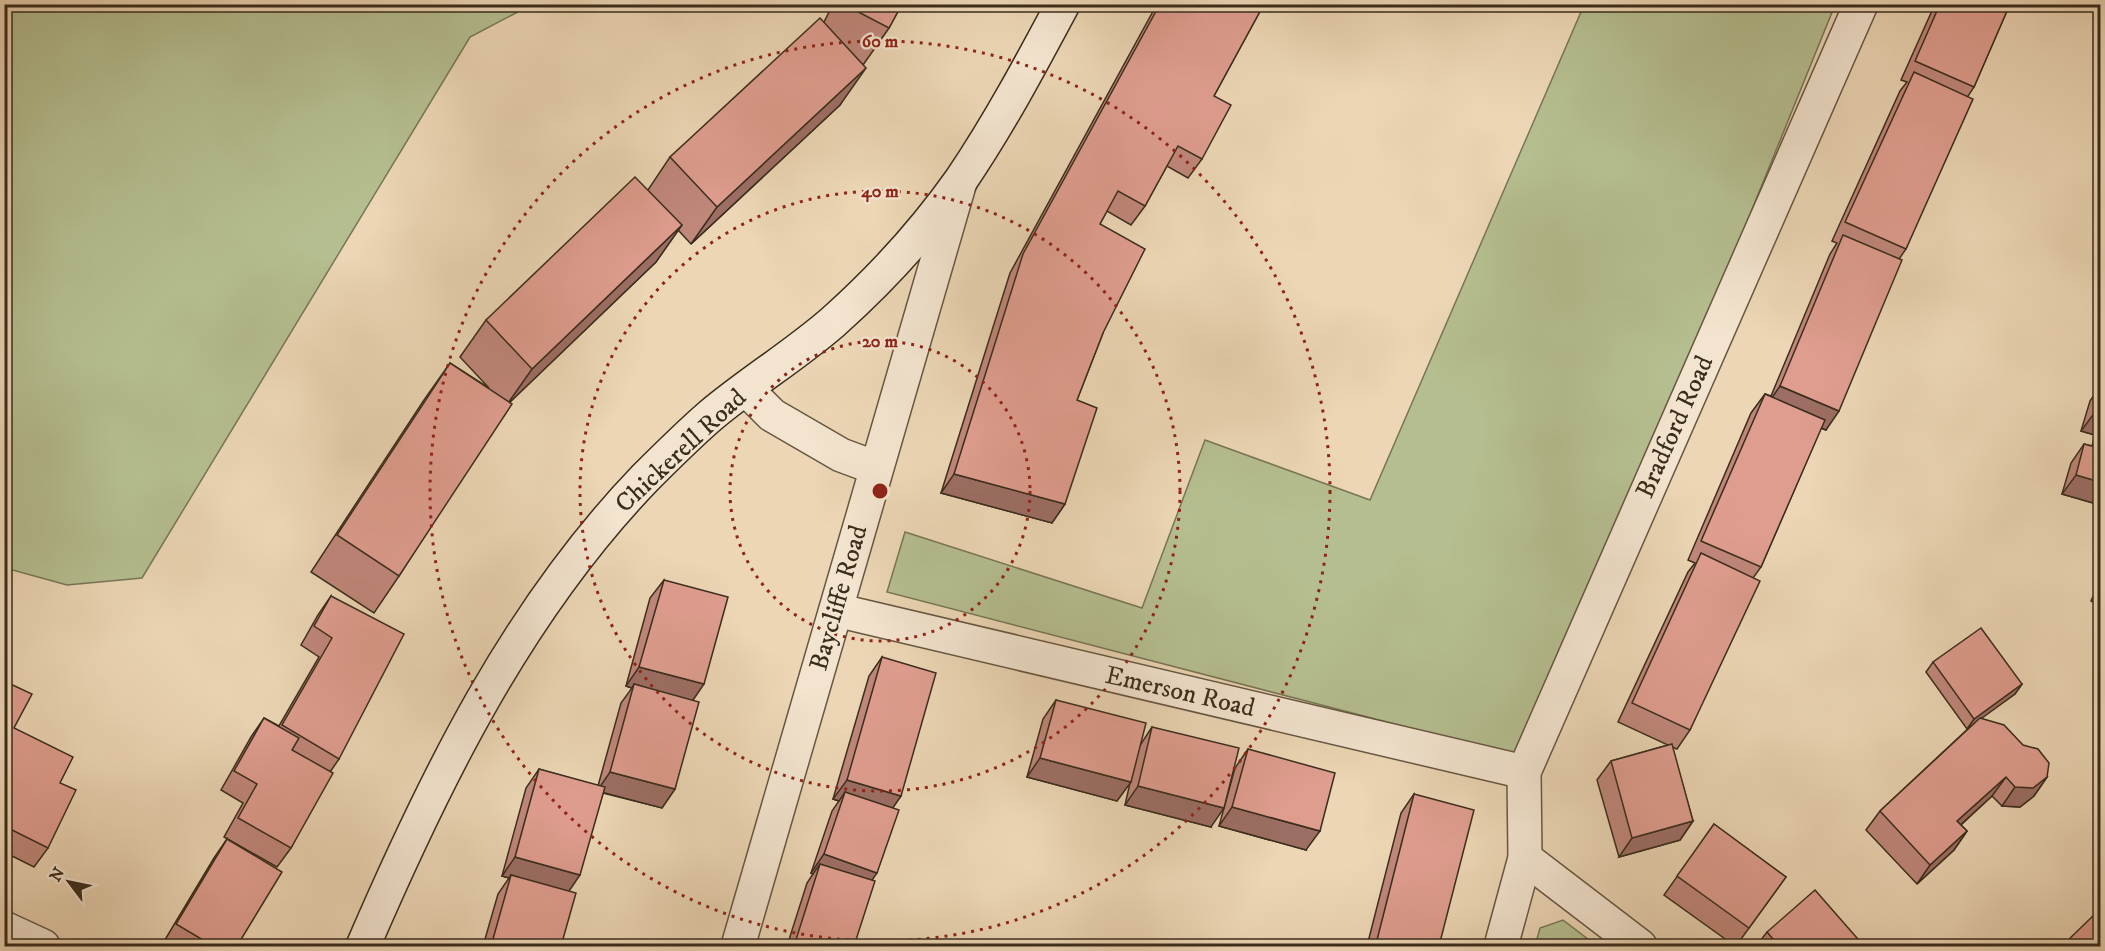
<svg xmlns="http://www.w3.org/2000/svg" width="2105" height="951" font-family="'IM FELL DW Pica',serif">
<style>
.green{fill:#b5be90;stroke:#787656;stroke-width:1.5}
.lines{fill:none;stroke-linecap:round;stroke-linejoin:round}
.minor-casing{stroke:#665742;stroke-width:36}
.secondary-casing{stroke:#3a2d1c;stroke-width:36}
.minor{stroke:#f3e4cf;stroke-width:33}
.secondary{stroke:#f3e4cf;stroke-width:33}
.wall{fill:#c0877b;stroke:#3a2d1c;stroke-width:1.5}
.shaded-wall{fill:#9c6e64;stroke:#3a2d1c;stroke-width:1.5}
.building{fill:#df9d8f;stroke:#3a2d1c;stroke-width:1.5}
.ring{fill:none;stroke:#8f2418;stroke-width:3;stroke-dasharray:3 6}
.labels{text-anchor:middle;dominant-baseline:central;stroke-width:4.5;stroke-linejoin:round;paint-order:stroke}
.street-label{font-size:26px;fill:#3a2d1c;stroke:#f3e4cf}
.centre{fill:#8f2418;stroke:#f3e4cf;stroke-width:3}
.ring-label{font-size:18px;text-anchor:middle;font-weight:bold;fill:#8f2418;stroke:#f3e4cf;stroke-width:4.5;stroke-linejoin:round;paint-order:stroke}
</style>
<rect width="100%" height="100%" fill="#ecd6b5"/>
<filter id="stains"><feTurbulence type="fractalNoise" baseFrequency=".00333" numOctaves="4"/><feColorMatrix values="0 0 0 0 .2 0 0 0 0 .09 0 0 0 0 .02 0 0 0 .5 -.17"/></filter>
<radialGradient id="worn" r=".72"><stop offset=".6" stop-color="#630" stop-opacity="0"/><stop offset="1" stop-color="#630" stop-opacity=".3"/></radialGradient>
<!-- green -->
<g class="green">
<polygon points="4,5 531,5 470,37 142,578 67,585 5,568"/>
<polygon points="1584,5 1835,5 1529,759 887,592 905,532 1142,608 1205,440 1370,500"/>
<polygon points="1563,920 1597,946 1535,946 1540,928"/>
</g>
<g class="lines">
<!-- minor casing -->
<g class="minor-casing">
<g id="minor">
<polyline points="746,389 772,415 841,455 876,468"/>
<polyline points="836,610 1524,772"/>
<polyline points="1525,858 1640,946"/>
<polyline points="4,928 43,946"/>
<polyline points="738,946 960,182"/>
<polyline points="1501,946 1525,858 1524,772 1861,4"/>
</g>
</g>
<!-- secondary casing -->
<g class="secondary-casing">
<path id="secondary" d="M363 946C435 779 517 611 645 478 666 457 687 436 710 416 749 383 794 356 833 322 880 280 925 231 961 180 999 124 1031 64 1063 4"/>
</g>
<!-- minor -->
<use href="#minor" class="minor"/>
<!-- secondary -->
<use href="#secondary" class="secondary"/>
</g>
<!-- wall -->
<g class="wall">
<polygon points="833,4 902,4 889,28 863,65 840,105 691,244 678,230 656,262 510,402 399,576 374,613 311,572 424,400 450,363 489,388 460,357 486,320 648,190 670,157 824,22"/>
<polygon points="1157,4 1264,4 1214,96 1202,159 1188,178 1167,166 1145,206 1131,225 1107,211 1100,224 1103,333 1077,400 1065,504 1052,523 941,493 1010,273"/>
<polygon points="1935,4 2010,4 1974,87 1968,96 1906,249 1899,259 1826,430 1821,428 1761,567 1753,578 1690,730 1677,749 1672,747 1693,821 1680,840 1619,857 1597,780 1611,761 1668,745 1618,722 1688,572 1695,563 1688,560 1751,413 1765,394 1771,396 1830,254 1837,243 1832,241 1900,91 1907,82 1901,80"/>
<polygon points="2100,386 2100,505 2062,494 2071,463 2084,444 2092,446 2095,435 2081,431 2090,401"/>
<polygon points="664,580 693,700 675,789 662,808 603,793 569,891 561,946 483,946 498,894 509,878 502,876 526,788 539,769 598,786 621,703 632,688 626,686 650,598"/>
<polygon points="2100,581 2100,606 2091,601"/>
<polygon points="331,596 339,759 330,772 291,848 277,867 224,837 243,803 221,790 251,737 264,718 279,726 319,657 301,645 318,615"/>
<polygon points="882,657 901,796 892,808 854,946 787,946 807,883 813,874 811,873 832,811 839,801 833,799 869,676"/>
<polygon points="1933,662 2022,684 2015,694 1981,718 2047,777 2034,796 2020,807 2002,806 1992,796 1961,825 1967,831 1954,850 1917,884 1866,830 1880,811 1973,724 1967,729 1926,672"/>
<polygon points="4,681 14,728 60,783 48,848 34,867 4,852"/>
<polygon points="1056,700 1141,744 1152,727 1211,827 1125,805 1130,783 1117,801 1027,777 1043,719"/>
<polygon points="1248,749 1306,850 1219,826 1235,768"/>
<polygon points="1414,794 1439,946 1367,946 1401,813"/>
<polygon points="1714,824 1786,877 1736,946 1735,946 1664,895"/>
<polygon points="227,839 237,946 168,946 163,943 214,858"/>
<polygon points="1767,932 1864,946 1756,946"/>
</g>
<!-- shaded-wall -->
<g class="shaded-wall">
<polygon points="866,68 840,105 691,244 717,207"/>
<polygon points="682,225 656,262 506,406 532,369"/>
<polygon points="1780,386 1839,411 1826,430 1767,405"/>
<polygon points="2095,412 2100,413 2100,427 2095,435 2081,431"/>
<polygon points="954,474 1065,504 1052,523 941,493"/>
<polygon points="2076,475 2100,482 2100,505 2062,494"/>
<polygon points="639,667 704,684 691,703 634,684 632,688 626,686"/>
<polygon points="2022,684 2015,694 1967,729 1974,719"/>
<polygon points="1040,758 1131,782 1117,801 1027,777"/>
<polygon points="610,772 675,789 662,808 597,791"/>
<polygon points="2006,777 1992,796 1944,840 1957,821"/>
<polygon points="2047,777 2034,796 2020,807 2002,806 2015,787"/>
<polygon points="847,780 901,796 888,815 845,792 839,801 833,799"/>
<polygon points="1138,786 1224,808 1211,827 1125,805"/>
<polygon points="1232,807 1320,831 1306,850 1219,826"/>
<polygon points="1693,821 1680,840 1619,857 1632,838"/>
<polygon points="1967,831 1954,850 1917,884 1930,865"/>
<polygon points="824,854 877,873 864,892 820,864 813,874 811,873"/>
<polygon points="515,857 580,875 567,894 511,875 509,878 502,876"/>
<polygon points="1376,944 1386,946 1374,946"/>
</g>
<!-- building -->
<g class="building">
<polygon points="843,4 902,4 889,28"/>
<polygon points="1160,4 1264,4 1214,96 1231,105 1202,159 1178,146 1145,206 1118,191 1100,224 1145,249 1103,333 1077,400 1097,408 1065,504 954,474 1023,254"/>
<polygon points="1940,4 2010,4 1974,87 1915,61"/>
<polygon points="820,18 866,68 717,207 670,157"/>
<polygon points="1914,72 1973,99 1906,249 1845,222"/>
<polygon points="635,177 682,225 532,369 486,320"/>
<polygon points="1843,235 1902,260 1839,411 1780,386"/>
<polygon points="450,363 512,404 399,576 337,535"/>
<polygon points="2100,391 2100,413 2095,412"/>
<polygon points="1765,394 1825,420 1761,567 1701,541"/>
<polygon points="2084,444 2099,448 2100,444 2100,482 2076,475"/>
<polygon points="1701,553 1760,581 1690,730 1632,703"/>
<polygon points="664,580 728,597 704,684 639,667"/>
<polygon points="331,596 404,634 339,759 282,725 332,638 314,626"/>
<polygon points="1981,628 2022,684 1974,719 1933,662"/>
<polygon points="882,657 936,673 901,796 847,780"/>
<polygon points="4,681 32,694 14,728 73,757 60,783 76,790 48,848 4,826"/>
<polygon points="634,684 699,702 675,789 610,772"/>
<polygon points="1056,700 1146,723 1131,782 1040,758"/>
<polygon points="264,718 299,738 292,750 333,773 291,848 238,818 257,784 234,771"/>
<polygon points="1980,718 2004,725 2023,745 2038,749 2049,763 2047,777 2033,788 2015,787 2006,777 1957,821 1967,831 1930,865 1880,811"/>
<polygon points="1152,727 1239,748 1224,808 1138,786"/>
<polygon points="1672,744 1693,821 1632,838 1611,761"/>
<polygon points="1248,749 1335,773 1320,831 1232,807"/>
<polygon points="539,769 605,787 580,875 515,857"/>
<polygon points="845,792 899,810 877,873 824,854"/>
<polygon points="1414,794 1474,810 1439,946 1386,946 1376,944"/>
<polygon points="1714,824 1786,877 1749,928 1677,876"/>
<polygon points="227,839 282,872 237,946 213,946 176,924"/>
<polygon points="820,864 875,881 854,946 794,946"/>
<polygon points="511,875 576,893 561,946 491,946"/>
<polygon points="1815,890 1864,946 1779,946 1767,932"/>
<polygon points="2095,914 2100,919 2100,946 2068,946 2065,943"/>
</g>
<!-- distance rings -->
<g class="ring">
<circle cx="880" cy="491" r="150"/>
<circle cx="880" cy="491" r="300"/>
<circle cx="880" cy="491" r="450"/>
</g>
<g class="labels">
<!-- street labels -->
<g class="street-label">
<text transform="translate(1675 427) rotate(-66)">Bradford Road</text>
<text transform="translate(681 451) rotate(-43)">Chickerell Road</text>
<text transform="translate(839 598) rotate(-74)">Baycliffe Road</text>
<text transform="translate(1180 692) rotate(13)">Emerson Road</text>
</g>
</g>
<circle cx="880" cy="491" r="9" class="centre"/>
<g class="ring-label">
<text x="880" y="47">60 m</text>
<text x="880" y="197">40 m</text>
<text x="880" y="347">20 m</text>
</g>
<!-- margin -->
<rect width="2105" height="951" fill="none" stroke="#ecd6b5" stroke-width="24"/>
<rect x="6" y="6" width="2093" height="939" fill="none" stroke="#3a2d1c" stroke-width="3"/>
<rect x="12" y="12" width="2081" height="927" fill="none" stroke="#3a2d1c" stroke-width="1.5"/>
<!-- north arrow -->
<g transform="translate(69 882) rotate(302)" stroke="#f3e4cf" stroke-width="4.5" paint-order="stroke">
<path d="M0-4.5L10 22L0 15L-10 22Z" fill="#3a2d1c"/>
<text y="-9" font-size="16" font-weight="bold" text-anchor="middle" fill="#3a2d1c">N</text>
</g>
<rect width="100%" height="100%" filter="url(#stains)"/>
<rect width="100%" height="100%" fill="url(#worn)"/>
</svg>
